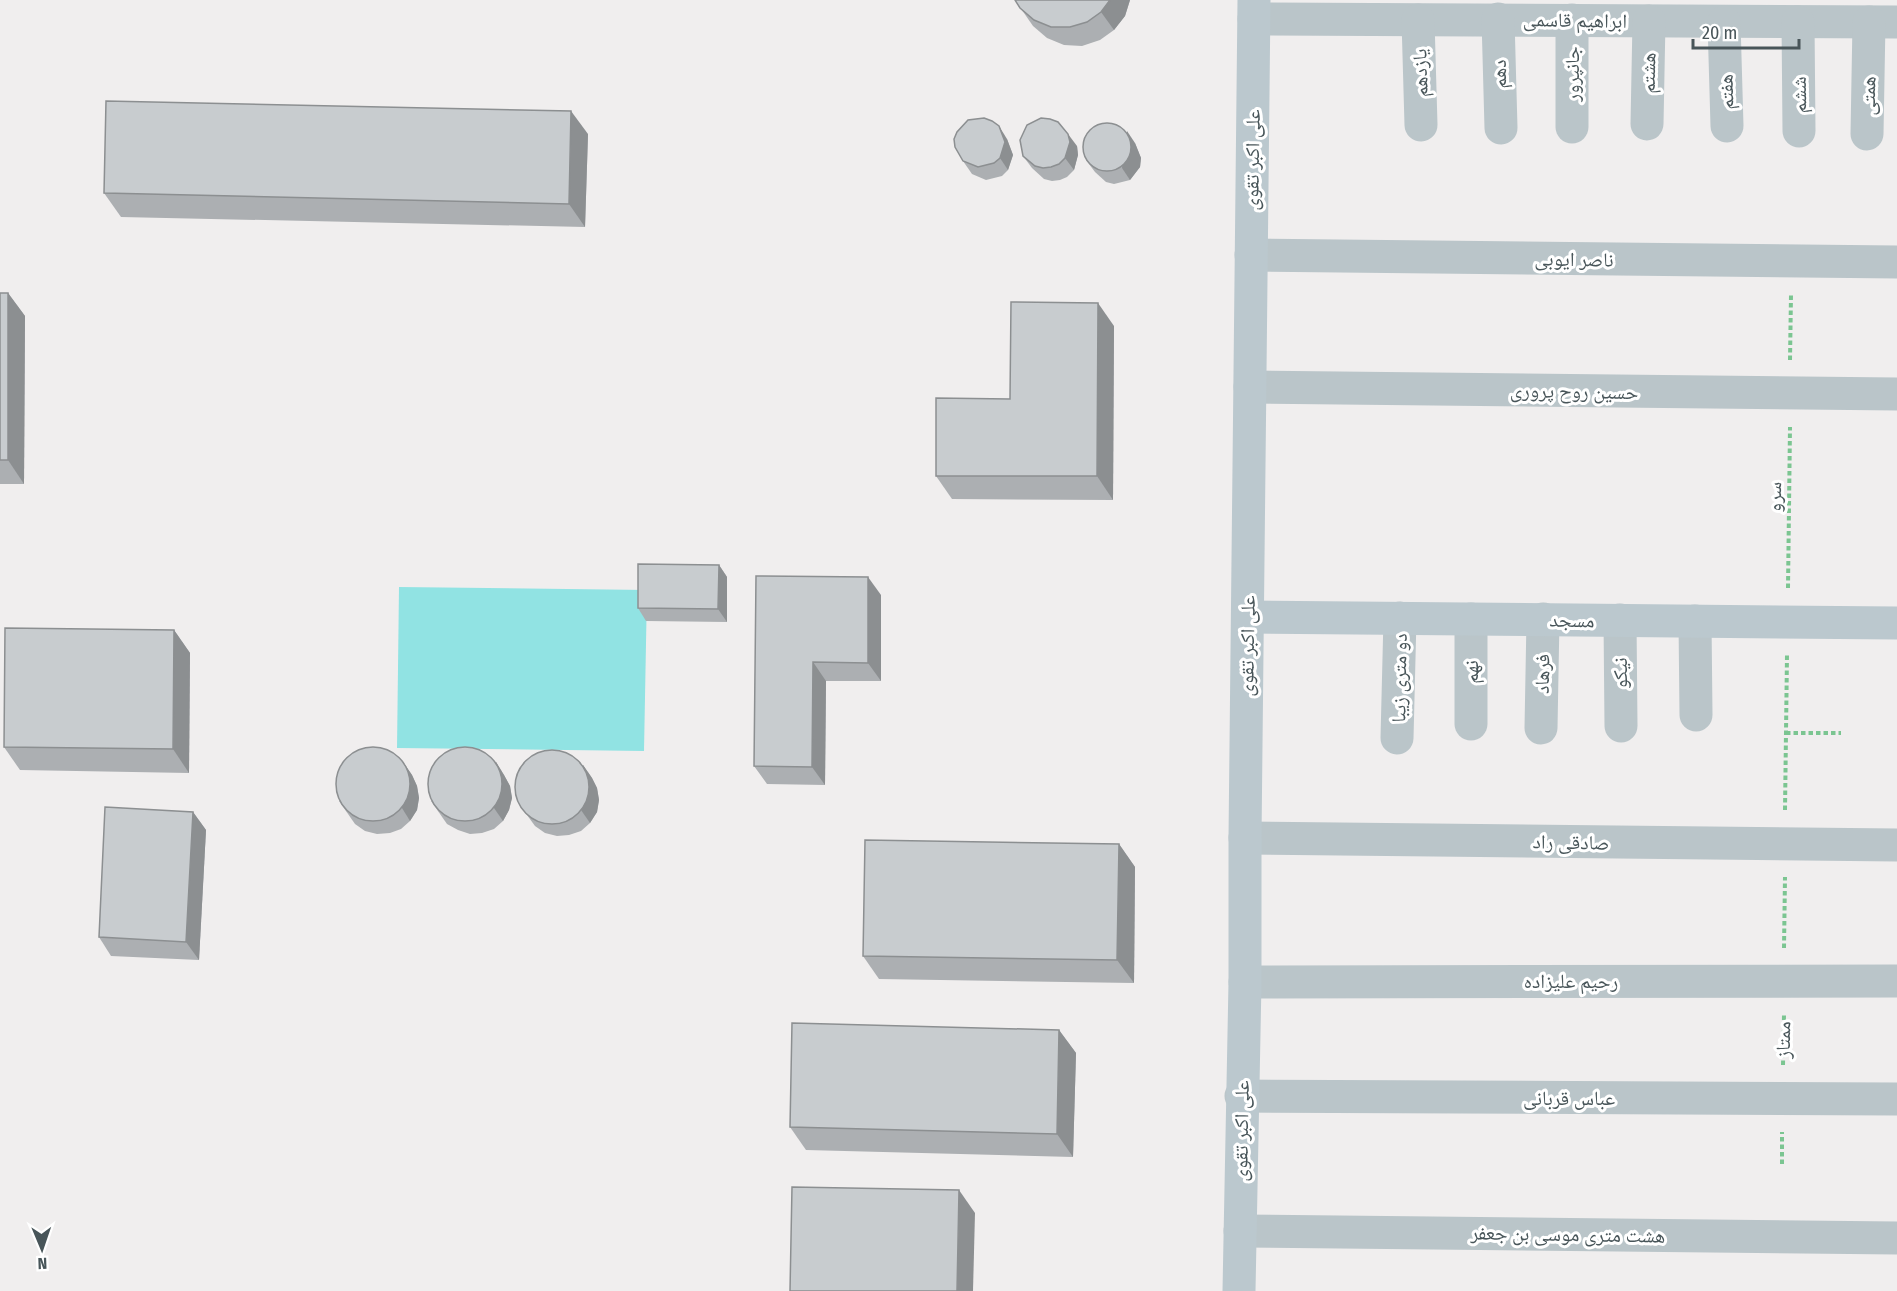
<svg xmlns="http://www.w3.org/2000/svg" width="1897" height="1291" font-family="'Fira Sans Condensed','Noto Naskh Arabic',sans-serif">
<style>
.water{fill:#91e3e3}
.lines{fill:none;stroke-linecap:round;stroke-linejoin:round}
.path{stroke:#7bc591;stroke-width:4;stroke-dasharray:4.5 3;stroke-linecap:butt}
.street{stroke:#bac5c9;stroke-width:33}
.secondary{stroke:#bbc8ce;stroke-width:33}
.wall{fill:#acafb2}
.shaded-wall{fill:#8c8f91}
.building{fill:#c8cccf;stroke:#8c8f91;stroke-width:1.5}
.labels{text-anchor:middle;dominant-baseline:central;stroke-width:6;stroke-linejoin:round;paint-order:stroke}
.street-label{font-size:20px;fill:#485559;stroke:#fff}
</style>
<rect width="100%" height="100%" fill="#f0eeee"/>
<!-- water -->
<polygon class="water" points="399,587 647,590 644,751 397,748"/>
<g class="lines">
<!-- path -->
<g class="path">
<polyline points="1790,360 1791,295"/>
<polyline points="1788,588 1790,427"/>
<polyline points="1786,733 1841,733"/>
<polyline points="1785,810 1787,655"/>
<polyline points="1784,948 1785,877"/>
<polyline points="1783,1065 1784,1015"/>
<polyline points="1782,1164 1782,1132"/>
</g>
<!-- street -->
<g class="street">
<polyline points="1254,19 1897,22"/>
<polyline points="1498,19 1501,128"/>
<polyline points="1418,20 1421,125"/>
<polyline points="1572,20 1572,127"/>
<polyline points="1724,22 1727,126"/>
<polyline points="1798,22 1799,131"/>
<polyline points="1647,124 1649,21"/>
<polyline points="1867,134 1869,22"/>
<polyline points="1251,255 1897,262"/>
<polyline points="1250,387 1897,394"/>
<polyline points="1471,619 1471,724"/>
<polyline points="1620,620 1621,726"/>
<polyline points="1695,621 1696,715"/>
<polyline points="1541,728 1543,619"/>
<polyline points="1397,738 1400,618"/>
<polyline points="1245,838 1897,845"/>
<polyline points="1245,982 1897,981"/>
<polyline points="1241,1096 1897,1099"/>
<polyline points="1240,1231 1897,1238"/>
</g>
<!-- secondary -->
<g class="secondary">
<polyline points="1248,617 1897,623"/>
<polyline points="1239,1291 1245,982 1245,838 1254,0"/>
</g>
</g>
<!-- wall -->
<g class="wall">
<polygon points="1015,0 1130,0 1125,16 1114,30 1100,40 1082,46 1064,45 1047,38 1033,26"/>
<polygon points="588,134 585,227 121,217 104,193"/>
<polygon points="1007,139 1013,155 1008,170 1002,176 986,180 972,174 963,161"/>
<polygon points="1135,143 1141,158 1140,167 1130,180 1114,184 1106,182 1095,172 1086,160"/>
<polygon points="1077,146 1078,155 1074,170 1067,177 1060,180 1052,181 1044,179 1032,168 1023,156"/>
<polygon points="0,293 8,293 25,316 24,484 0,484"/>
<polygon points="1114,326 1113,500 952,499 936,476"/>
<polygon points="719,565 727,577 727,622 646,621 638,608"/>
<polygon points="756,576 881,595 881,681 826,681 825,785 767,784 754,766"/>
<polygon points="174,630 190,653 189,773 20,770 4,747"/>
<polygon points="403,762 412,775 417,786 419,798 417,810 410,821 401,829 390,833 377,834 365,831 355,824 339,801"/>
<polygon points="496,762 504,775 510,786 512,798 509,810 503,821 494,829 482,833 470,834 458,830 447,824 431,801"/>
<polygon points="583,765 592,778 597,788 599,800 597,812 590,823 581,831 569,835 557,836 545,833 535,826 519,804"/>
<polygon points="193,812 206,830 199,960 111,956 99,937"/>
<polygon points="1119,844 1135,867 1134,983 879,979 863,956"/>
<polygon points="1059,1030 1076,1053 1073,1157 806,1150 790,1127"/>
</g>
<!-- shaded-wall -->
<g class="shaded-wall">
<polygon points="1110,0 1130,0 1125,16 1114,30 1101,12"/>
<polygon points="571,111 588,134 585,227 569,204"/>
<polygon points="999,126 1007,139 1013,155 1008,170 1000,158"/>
<polygon points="1127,131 1135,143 1141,158 1140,167 1130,180 1122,168"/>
<polygon points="1068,134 1077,146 1078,155 1074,170 1065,158"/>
<polygon points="8,293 25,316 24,484 8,460"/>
<polygon points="1098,303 1114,326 1113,500 1097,476"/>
<polygon points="719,565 727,577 727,622 718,609"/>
<polygon points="868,577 881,595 881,681 868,663"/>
<polygon points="174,630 190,653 189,773 173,749"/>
<polygon points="813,662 826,681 825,785 812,767"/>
<polygon points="403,762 412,775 417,786 419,798 417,810 410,821 402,808"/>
<polygon points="496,762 504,775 510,786 512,798 509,810 503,821 494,808"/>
<polygon points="583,765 592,778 597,788 599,800 597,812 590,823 581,810"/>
<polygon points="193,812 206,830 199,960 186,942"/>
<polygon points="1119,844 1135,867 1134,983 1117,960"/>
<polygon points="1059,1030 1076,1053 1073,1157 1057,1134"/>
<polygon points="959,1190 975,1213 973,1291 957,1291"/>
</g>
<!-- building -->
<g class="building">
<polygon points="1015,0 1110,0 1101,12 1087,22 1070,27 1051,27 1034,20 1020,8"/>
<polygon points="106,101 571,111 569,204 104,193"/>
<polygon points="984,118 992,121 999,126 1005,142 1000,158 994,163 978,167 963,161 955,147 954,139 957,132 968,120"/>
<polygon points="1041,118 1050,119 1058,122 1068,134 1070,142 1065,158 1059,164 1051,167 1043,168 1035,166 1023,156 1020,140 1027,125"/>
<circle cx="1107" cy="147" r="24"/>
<rect x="0" y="293" width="8" height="167"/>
<polygon points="1011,302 1098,303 1097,476 936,476 936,398 1010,399"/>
<polygon points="638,564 719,565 718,609 638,608"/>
<polygon points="756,576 868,577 868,663 813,662 812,767 754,766"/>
<polygon points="5,628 174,630 173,749 4,747"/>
<circle cx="373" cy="784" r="37"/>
<circle cx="465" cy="784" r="37"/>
<circle cx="552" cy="787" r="37"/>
<polygon points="105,807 193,812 186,942 99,937"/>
<polygon points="865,840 1119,844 1117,960 863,956"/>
<polygon points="792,1023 1059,1030 1057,1134 790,1127"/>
<polygon points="792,1187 959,1190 957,1291 790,1291"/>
</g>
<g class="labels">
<!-- street labels -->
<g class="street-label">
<text transform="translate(1575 20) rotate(1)">ابراهیم قاسمی</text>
<text transform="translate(1420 73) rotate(-92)">یازدهم</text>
<text transform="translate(1648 73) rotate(-89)">هشتم</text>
<text transform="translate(1499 74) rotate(-91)">دهم</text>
<text transform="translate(1572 74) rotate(-90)">جانپرور</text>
<text transform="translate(1726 92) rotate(-92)">هفتم</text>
<text transform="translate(1799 95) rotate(-91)">ششم</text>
<text transform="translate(1868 96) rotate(-89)">همتی</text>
<text transform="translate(1252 160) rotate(-89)">علی اکبر تقوی</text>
<text transform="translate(1574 259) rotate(1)">ناصر ایوبی</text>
<text transform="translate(1574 391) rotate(1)">حسین روح پروری</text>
<text transform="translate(1774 497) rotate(-89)">سرو</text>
<text transform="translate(1572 620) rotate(1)">مسجد</text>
<text transform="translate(1247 646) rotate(-89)">علی اکبر تقوی</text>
<text transform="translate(1471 672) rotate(-90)">نهم</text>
<text transform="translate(1620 673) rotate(-90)">نیکو</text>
<text transform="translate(1542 674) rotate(-89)">فرهاد</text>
<text transform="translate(1399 678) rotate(-89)">دو متری زیبا</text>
<text transform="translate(1571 842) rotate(1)">صادقی راد</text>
<text x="1571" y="981">رحیم علیزاده</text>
<text transform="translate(1783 1040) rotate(-89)">ممتاز</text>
<text x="1569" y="1098">عباس قربانی</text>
<text transform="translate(1241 1131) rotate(-89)">علی اکبر تقوی</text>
<text transform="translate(1568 1234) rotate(1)">هشت متری موسی بن جعفر</text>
</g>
</g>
<!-- north arrow -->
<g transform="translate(42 1249) rotate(178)" stroke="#ffffff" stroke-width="4.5" paint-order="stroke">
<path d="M0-4.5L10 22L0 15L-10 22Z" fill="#485559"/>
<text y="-9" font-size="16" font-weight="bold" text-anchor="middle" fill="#485559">N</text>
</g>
<!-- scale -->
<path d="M1693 39v9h106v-9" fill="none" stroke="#485559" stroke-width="3"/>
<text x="1702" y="39" font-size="18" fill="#485559" stroke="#ffffff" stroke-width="4.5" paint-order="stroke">20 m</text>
</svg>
